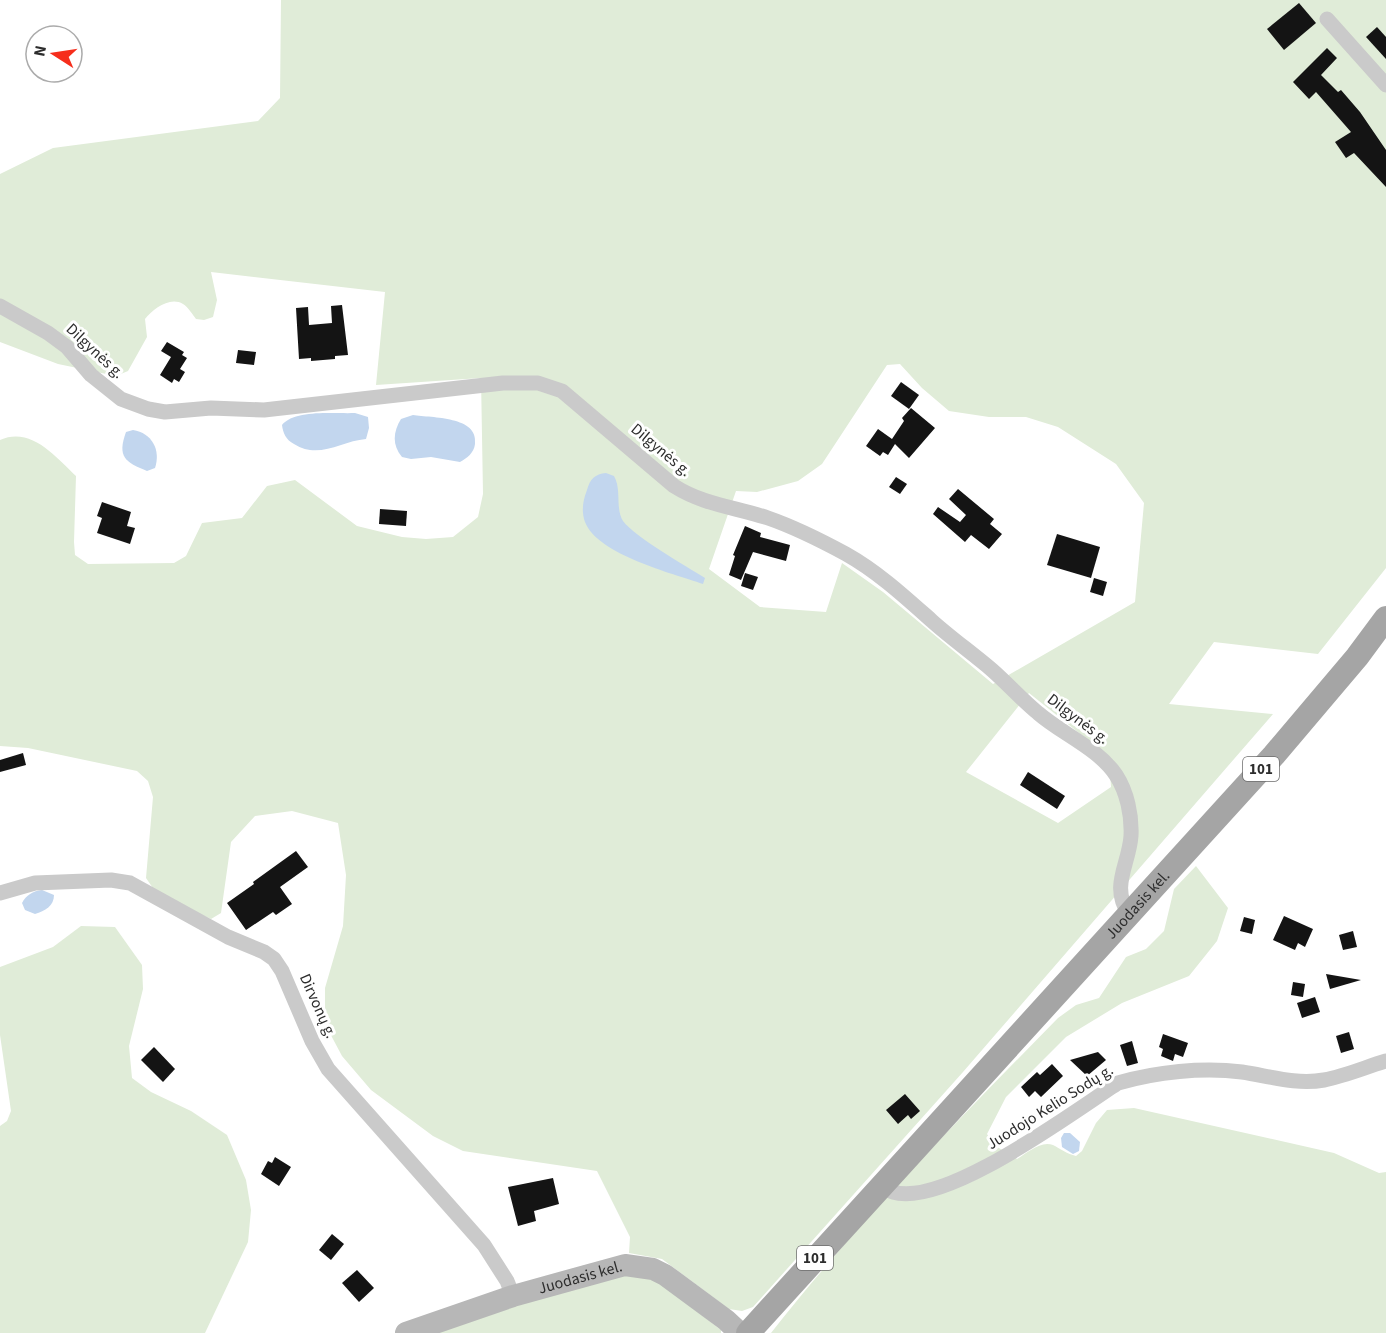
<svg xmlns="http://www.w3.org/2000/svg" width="1386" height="1333" font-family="'Source Sans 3',sans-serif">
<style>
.green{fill:#e0ecd8;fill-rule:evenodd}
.water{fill:#c2d6ee}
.building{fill:#141414}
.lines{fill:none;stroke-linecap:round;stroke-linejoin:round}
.street{stroke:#cacaca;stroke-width:15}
.secondary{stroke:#b7b7b7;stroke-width:22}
.primary{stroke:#a5a5a5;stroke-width:24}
.labels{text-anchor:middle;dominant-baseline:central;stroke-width:6;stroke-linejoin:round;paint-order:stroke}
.shield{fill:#fff;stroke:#6c6c6c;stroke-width:1.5}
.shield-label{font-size:15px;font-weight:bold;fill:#2d2d2d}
.street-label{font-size:16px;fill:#2d2d2d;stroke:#fff}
</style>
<rect width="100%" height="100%" fill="#fff"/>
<!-- green -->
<g class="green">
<path d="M281 0H1386V568L1318 654 1214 642 1169 704 1273 714 963 1072 753 1307 742 1311 729 1309 662 1259 629 1253 630 1237 597 1171 463 1151 433 1136 371 1090 342 1056 325 1024V988L343 926 346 875 338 823 292 811 255 816 231 842 221 913 211 919 157 894 146 878 153 797 148 781 137 771 28 748 0 746V440C31 426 56 457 76 476L74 542 75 555 88 564 174 563 186 556 202 523 242 518 267 486 295 480 357 526 402 537 426 539 453 537 478 517 483 494 481 378 376 385 385 292 211 272 217 300 213 317 204 320 196 319C193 315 188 307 183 304 170 296 153 309 145 319L147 337 128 371 116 376 58 364 0 342V174L53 148 258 121 280 98ZM900 364 922 388 949 411 989 417H1026L1058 427 1116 464 1144 503 1135 602 993 684 883 592 842 563 826 612 760 607 709 569 736 491 757 492 798 481 822 464 887 365ZM1029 693 1109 757 1111 787 1058 823 966 772Z"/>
<path d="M1196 866 1228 908 1217 941 1189 976 1122 1003 1066 1037 1006 1097 987 1134 994 1145 1017 1159C1027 1153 1041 1140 1053 1145 1061 1149 1067 1154 1076 1156L1082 1151 1096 1123 1107 1110 1134 1108 1334 1153 1379 1173 1386 1172V1333H771C859 1221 958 1120 1058 1018L1076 1005 1099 998 1126 957 1146 949 1164 931 1174 889Z"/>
<polygon points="81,926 115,927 142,965 143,989 129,1046 132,1078 151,1092 191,1111 227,1135 246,1180 251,1210 248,1242 205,1333 0,1333 0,1126 7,1121 11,1111 0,1035 0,967 53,947"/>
<polygon points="627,1273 654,1278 721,1330 721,1333 437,1333 595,1279"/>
</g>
<!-- water -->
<g class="water">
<path d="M355 413 368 417 369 428 366 439C341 441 319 460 294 444 286 440 283 433 282 425 295 409 335 414 355 413Z"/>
<path d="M413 415C432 418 479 416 475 444 474 453 467 458 460 462L431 457 411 459 402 457C392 445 393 432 401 419Z"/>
<path d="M133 430C152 433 161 450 155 468L147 471C125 462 117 457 126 432Z"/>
<path d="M606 473 614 476C622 490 615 508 623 521 635 537 686 566 705 578L703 584C672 573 598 555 585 522 581 511 583 500 587 490 590 479 595 474 606 473Z"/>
<path d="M42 890 54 895C54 906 45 911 35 914L25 910 22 903C26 895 33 891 42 890Z"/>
<polygon points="1064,1133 1070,1133 1080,1142 1079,1151 1073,1154 1062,1147 1061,1138"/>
</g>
<!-- building -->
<g class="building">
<polygon points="1299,3 1316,23 1284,50 1267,29"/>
<polygon points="1377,27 1386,37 1386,59 1366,37"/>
<polygon points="1327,48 1337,58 1321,75 1338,92 1341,90 1360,112 1386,150 1386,187 1354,153 1346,158 1335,142 1351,132 1316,92 1309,99 1293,82"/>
<polygon points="342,305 348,355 335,356 335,359 311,361 311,358 299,359 296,308 308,307 309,325 332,323 331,306"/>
<polygon points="167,342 184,352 182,355 187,358 180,369 185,372 179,382 174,379 172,383 160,375 171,357 161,351"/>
<polygon points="238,350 256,352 254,365 236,363"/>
<polygon points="901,382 919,395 909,409 891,396"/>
<polygon points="911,408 935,428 909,458 895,444 888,455 883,452 880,456 866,446 878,429 892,439 904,421 902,418"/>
<polygon points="896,477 907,484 900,494 889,487"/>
<polygon points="958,489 994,519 990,524 1002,534 989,549 971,535 965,542 933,514 938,507 960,522 966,515 949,499"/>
<polygon points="102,502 131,512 127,526 135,528 130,544 97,533 102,518 97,516"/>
<polygon points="380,509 407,511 406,526 379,524"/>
<polygon points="745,526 761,533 760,537 790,545 786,561 753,552 741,580 729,575 735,556 733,555"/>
<polygon points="1057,534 1100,547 1091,578 1047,565"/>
<polygon points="745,573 758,577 753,590 741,586"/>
<polygon points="1094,578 1107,582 1103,596 1090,592"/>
<polygon points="23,753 26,765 0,772 0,760"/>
<polygon points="1028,772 1065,796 1057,809 1020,785"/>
<polygon points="296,851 308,867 280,887 292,904 276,915 273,912 246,930 227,903 254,884 253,882"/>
<polygon points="1284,916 1313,929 1305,947 1298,943 1295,950 1273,940"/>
<polygon points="1244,917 1255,920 1252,934 1240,931"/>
<polygon points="1353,931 1357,947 1343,950 1339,935"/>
<polygon points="1326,974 1361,980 1330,989"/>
<polygon points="1293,982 1305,984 1303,997 1291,995"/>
<polygon points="1315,997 1320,1012 1302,1018 1297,1003"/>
<polygon points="1349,1032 1354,1049 1341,1053 1336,1036"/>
<polygon points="1163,1034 1188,1043 1183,1057 1175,1054 1173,1061 1161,1056 1163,1049 1159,1047"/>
<polygon points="1132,1041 1138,1063 1127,1066 1120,1045"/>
<polygon points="154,1047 175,1069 163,1082 141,1060"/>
<polygon points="1098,1052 1106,1060 1087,1076 1070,1060"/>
<polygon points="1052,1064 1063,1076 1041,1097 1035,1091 1029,1097 1021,1087 1037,1072 1040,1075"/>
<polygon points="905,1094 920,1111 911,1119 908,1115 898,1124 886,1110"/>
<polygon points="275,1157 291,1167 279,1186 261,1174 268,1161 272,1163"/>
<polygon points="553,1178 559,1204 534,1211 536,1221 518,1226 508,1187"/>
<polygon points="332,1234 344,1244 331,1260 319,1250"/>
<polygon points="357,1270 374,1288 359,1302 342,1283"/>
</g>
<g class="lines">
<!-- street -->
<g class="street">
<polyline points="1327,19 1386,85"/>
<path d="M0 306 48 333 67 347 91 375 121 399 148 409 165 412 211 408 264 410 503 383H538L562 391 674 486C704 505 735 507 768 518 794 527 822 541 846 554 878 572 905 597 932 621 951 638 972 653 992 670 1008 684 1022 700 1038 713 1062 734 1098 748 1116 775 1127 792 1132 815 1131 836 1129 865 1110 886 1129 914"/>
<polyline points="0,893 35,883 111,880 130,883 228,937 264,952 274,959 282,971 312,1041 328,1069 484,1245 507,1281 513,1296"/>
<path d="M882 1184C886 1187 889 1191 893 1192 945 1208 1073 1112 1118 1083 1156 1072 1202 1067 1242 1072 1269 1076 1296 1085 1324 1080 1345 1076 1366 1067 1386 1061"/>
</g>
<!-- secondary -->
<path class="secondary" id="s1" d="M406 1333 513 1296 625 1265 653 1269 665 1275 726 1320 740 1333"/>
<!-- primary -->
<path class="primary" id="s2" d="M748 1333 1274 755 1357 657 1386 618"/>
</g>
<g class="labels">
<!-- shield labels -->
<g class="shield">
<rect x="1243" y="757" width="36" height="24" rx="4.5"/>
<rect x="797" y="1246" width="36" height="24" rx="4.5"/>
</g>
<g class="shield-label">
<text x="1261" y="769">101</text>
<text x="815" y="1258">101</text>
</g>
<!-- street labels -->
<g class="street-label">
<text transform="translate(95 351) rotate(43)">Dilgynės g.</text>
<text transform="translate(661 450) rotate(40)">Dilgynės g.</text>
<text transform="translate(1078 719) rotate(37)">Dilgynės g.</text>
<text stroke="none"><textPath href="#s2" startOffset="579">Juodasis kel.</textPath></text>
<text transform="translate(318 1006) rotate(66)">Dirvonų g.</text>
<text transform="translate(1050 1107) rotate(-32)">Juodojo Kelio Sodų g.</text>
<text stroke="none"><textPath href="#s1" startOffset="183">Juodasis kel.</textPath></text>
</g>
</g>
<!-- north arrow -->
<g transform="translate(54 54) rotate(282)"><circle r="28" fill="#ffffff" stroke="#ababab" stroke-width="1.5"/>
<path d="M0-4.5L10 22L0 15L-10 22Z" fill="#f62e1c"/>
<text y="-9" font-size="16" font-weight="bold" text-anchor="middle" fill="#2d2d2d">N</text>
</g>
</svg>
